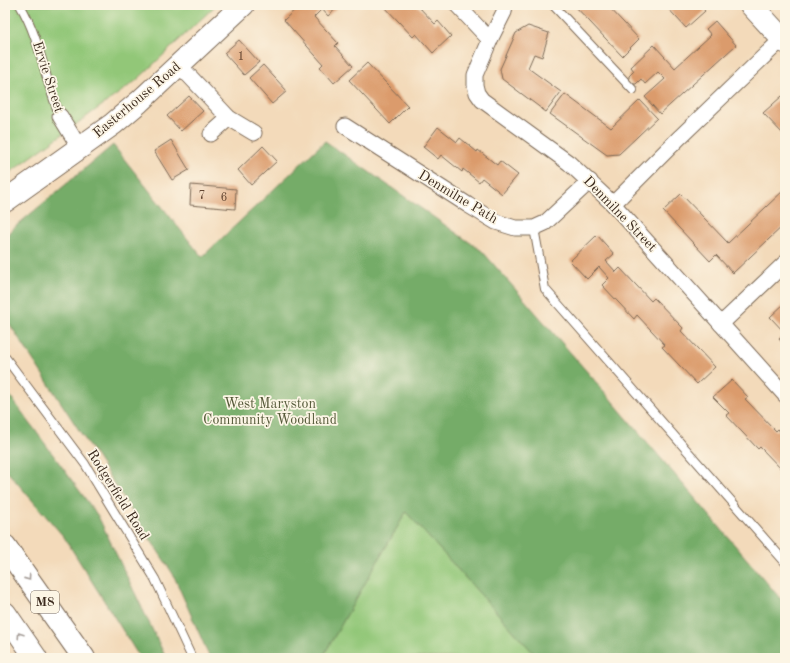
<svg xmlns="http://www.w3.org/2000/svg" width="790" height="663" font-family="'Old Standard TT',serif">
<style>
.green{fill:#92c778;stroke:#66784b}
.forest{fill:#75ac68;stroke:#586b43}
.building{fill:#db9b6c}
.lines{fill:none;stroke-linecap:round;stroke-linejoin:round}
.lane-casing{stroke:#7b6855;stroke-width:10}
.street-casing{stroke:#7b6855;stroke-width:17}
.secondary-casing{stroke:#7b6855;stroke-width:24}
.highway-casing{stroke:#7b6855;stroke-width:24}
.lane{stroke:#fff;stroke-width:8}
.street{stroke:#fff;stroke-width:15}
.secondary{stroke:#fff;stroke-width:22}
.highway{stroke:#fff;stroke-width:22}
.oneway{stroke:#a79f9a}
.labels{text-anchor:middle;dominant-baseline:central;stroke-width:3.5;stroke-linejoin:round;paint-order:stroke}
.number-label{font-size:12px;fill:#634632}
.shield{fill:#fcf5e5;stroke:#75675a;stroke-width:1}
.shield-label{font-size:13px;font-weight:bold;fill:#3b2a1e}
.street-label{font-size:14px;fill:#3b2a1e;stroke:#fcf5e5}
.park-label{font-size:14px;fill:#555939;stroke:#fcf5e5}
</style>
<rect width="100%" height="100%" fill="#fcf5e5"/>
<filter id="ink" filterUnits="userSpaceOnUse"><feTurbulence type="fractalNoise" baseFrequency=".025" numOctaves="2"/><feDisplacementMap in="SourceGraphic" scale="8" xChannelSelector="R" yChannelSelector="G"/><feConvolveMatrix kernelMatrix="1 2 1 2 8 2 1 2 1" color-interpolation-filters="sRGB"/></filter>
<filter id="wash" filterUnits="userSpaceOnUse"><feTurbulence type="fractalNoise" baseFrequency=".012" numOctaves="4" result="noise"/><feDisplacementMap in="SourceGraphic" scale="16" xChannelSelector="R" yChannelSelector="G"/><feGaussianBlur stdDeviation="0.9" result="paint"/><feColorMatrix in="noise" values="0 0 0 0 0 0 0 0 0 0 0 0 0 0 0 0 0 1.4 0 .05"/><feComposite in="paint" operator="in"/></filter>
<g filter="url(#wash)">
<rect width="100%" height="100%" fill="#f3daba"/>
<!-- green -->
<g class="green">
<polygon points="5,5 216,5 137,80 5,176"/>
<polygon points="406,512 538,658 322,658"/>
</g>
<!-- forest -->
<g class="forest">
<polygon points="325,141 482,251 596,382 785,604 785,658 538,658 406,512 322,658 210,658 173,574 5,317 5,239 10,231 113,145 202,257"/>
<polygon points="5,389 98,516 166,658 140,658 64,537 5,469"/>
</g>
<g id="blocks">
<!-- building -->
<g class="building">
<polygon points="300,5 303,5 308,10 313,5 340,5 328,16 322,9 314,17 338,43 335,46 353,66 334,83 320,67 323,64 284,20"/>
<polygon points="385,5 417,5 435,24 438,21 451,36 433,53 416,34 413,37 384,6"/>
<polygon points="574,5 607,5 639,39 622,56"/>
<polygon points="665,5 700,5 705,11 686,28"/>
<polygon points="715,21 736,45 660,114 645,97 665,79 658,72 645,84 641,79 636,84 632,84 629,80 629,76 634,71 631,67 654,45 675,68 711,35 706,29"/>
<polygon points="528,26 549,33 542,57 534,54 528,68 561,92 546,112 502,79 500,69 516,33"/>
<polygon points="239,40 259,62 244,75 224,53"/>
<polygon points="367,63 408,106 390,124 349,80"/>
<polygon points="263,65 287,91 272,104 249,78"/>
<polygon points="565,94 611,128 640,100 657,118 619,154 607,155 550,114"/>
<polygon points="189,96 203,111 181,131 167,116"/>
<polygon points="782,96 785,100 785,136 763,113"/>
<polygon points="438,127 457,142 460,138 477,152 478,150 497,165 500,161 518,175 502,194 482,178 479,182 463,169 462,172 441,155 438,159 423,147"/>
<polygon points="171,140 189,170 172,180 154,151"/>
<polygon points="263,146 277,161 251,185 238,170"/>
<polygon points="191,185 236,189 235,209 190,205"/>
<polygon points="785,189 785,224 733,273 716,255 710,261 663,211 681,194 728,243"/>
<polygon points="597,235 614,254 606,261 616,272 620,268 651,301 654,298 683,328 681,331 715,367 697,384 662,347 665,345 637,315 634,319 602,285 609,278 599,267 587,279 570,261"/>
<polygon points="785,303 785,333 770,317"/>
<polygon points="785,334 785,346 779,339"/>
<polygon points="732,380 748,397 745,399 776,431 778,429 785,437 785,473 760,447 758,449 726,415 729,413 713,397"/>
</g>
</g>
</g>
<g filter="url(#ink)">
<use href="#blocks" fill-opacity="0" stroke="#7b6855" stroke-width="1"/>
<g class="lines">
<!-- lane casing -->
<g class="lane-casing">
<g id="lane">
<path d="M20 5C41 40 44 79 60 116"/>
<polyline points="553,5 633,90"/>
<polyline points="534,228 545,289 785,562"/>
<polyline points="5,357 85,464 155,579 192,658"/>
</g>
</g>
<!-- street casing -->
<g class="street-casing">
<g id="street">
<polyline points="457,5 490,40"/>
<polyline points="505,5 504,12 490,40 475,75 475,85 477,93 482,100 569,163 613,204 785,395"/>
<polyline points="179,65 229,118 254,133"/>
<polyline points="60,116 79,147"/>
<polyline points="345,126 468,205 496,222 515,228 534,228 545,223 590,181"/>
<polyline points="211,134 229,118"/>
<polyline points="613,204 679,138 782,39"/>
<polyline points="721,324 785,263"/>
</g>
</g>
<!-- secondary casing -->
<g class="secondary-casing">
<g id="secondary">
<polyline points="751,5 785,42"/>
<polyline points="5,201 113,124 139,102 243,5"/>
</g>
</g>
<!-- highway casing -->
<g class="highway-casing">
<g id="highway">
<polyline points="5,546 84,658"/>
<polyline points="5,613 36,658"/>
</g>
</g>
<!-- lane -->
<use href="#lane" class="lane"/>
<!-- street -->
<use href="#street" class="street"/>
<!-- secondary -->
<use href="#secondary" class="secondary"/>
<!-- highway -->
<use href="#highway" class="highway"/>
</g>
<!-- one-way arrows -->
<defs><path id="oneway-chevron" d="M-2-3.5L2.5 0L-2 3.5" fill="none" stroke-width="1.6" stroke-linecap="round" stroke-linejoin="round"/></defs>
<g class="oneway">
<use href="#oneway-chevron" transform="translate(28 578) rotate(55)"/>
<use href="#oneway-chevron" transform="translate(20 635) rotate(-124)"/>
</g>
</g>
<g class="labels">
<!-- number labels -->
<g class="number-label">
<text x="241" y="57">1</text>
<text x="202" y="196">7</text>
<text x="224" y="198">6</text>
</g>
<!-- shield labels -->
<rect class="shield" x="31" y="591" width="28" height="22" rx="3"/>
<g class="shield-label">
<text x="45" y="602">M8</text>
</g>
<!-- street labels -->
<g class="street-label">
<text transform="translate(48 77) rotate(72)">Ervie Street</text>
<text transform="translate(137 100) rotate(-40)">Easterhouse Road</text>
<text transform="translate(458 197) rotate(31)">Denmilne Path</text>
<text transform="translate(620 214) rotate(46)">Denmilne Street</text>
<text transform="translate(118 495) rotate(58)">Rodgerfield Road</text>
</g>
<!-- park labels -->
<g class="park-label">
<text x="270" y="404">West Maryston<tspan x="270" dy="16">Community Woodland</tspan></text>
</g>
</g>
<!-- margin -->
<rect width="790" height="663" fill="none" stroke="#fcf5e5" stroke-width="20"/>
</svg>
